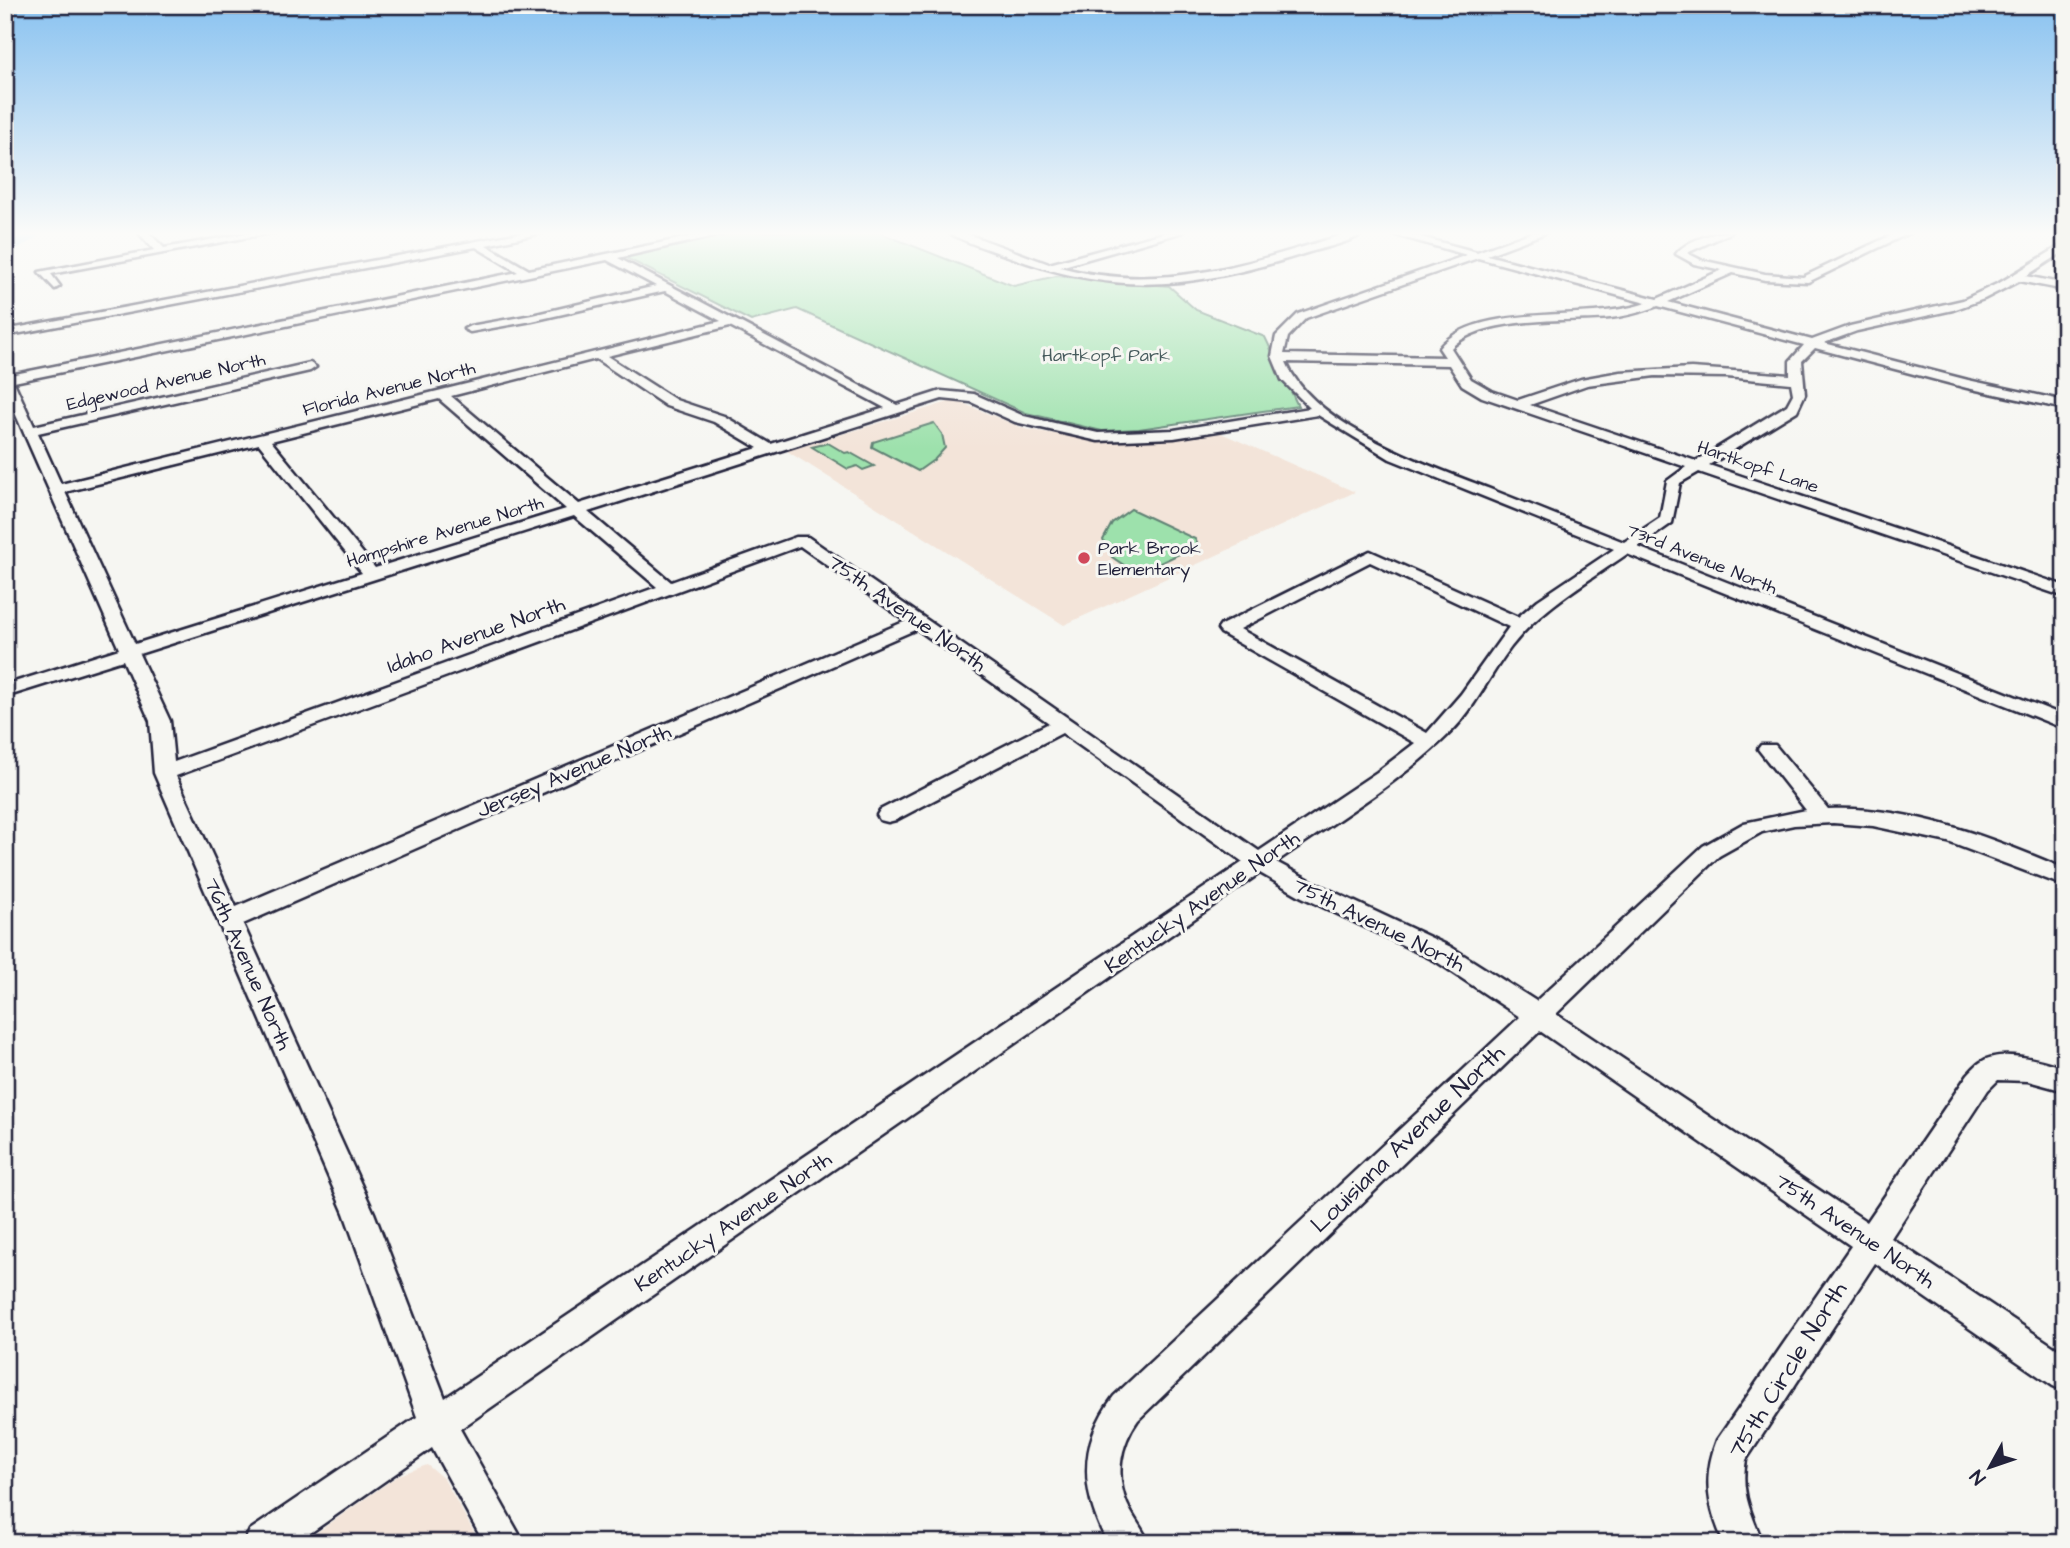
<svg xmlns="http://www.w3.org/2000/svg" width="2070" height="1548" font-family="'Architects Daughter',sans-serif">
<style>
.built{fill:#f3e4d9}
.green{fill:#9de1ac;stroke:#608274;stroke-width:2}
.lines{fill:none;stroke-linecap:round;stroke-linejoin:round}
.river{fill:#9bd7fc;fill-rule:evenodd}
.minor-casing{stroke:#22223b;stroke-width:5}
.minor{fill:#f6f6f2;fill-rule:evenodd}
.poi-dot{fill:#d1495b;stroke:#f6f6f2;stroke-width:2.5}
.labels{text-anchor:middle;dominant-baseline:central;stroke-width:6;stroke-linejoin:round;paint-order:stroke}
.far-park-label{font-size:18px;fill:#475b5d;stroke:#f6f6f2}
.far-street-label{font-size:18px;fill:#22223b;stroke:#f6f6f2}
.far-poi-label{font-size:18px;fill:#22223b;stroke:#f6f6f2;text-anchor:start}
.street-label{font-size:21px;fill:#22223b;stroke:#f6f6f2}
.near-street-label{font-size:24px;fill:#22223b;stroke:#f6f6f2}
</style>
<rect width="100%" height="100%" fill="#f6f6f2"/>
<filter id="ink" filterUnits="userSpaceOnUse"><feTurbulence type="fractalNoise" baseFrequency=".0143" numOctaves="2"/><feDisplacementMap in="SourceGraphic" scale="14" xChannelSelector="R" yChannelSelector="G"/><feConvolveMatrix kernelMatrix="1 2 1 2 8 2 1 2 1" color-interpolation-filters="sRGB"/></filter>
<g filter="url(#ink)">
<!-- built -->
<g class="built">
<polygon points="955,400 1025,429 1087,439 1167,440 1221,433 1355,492 1064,625 787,451"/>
<polygon points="427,1465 444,1479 480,1543 302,1543 399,1475"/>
</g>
<!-- green -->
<g class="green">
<polygon points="745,232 878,232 1014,286 1056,276 1169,286 1196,310 1265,337 1298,406 1139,429 1102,431 1026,413 797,309 751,321 624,257"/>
<polygon points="934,423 942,434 945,448 935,459 918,471 872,447 873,442"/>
<polygon points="828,443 845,453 849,452 874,466 863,470 857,466 848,469 812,447"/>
<polygon points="1131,509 1195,539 1198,545 1137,574 1112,557 1103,540 1112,523"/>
</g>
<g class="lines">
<!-- river -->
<polygon class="river" points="28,232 46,232 5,256 5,245"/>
<!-- minor casing -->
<g class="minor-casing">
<g id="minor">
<polygon points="138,232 148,232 164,248 254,232 276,232 51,274 60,286 55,289 39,272 154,250"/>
<path d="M525 232H546L486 245 529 270 713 232H733L618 258 897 405 941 391 974 394 1024 416 1098 433 1174 430 1310 408 1282 380 1272 356 1276 336 1298 314 1467 255 1385 232H1402L1477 252 1533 232H1548L1487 255 1657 299 1722 270 1694 264 1676 254C1686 240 1715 232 1732 232L1687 253 1701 260 1765 274 1803 277 1898 232H1911L1808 282 1765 280 1733 273 1668 302 1812 340 1850 326 1963 300 2001 282 2065 243V251L2026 276 2065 284V290L2019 281 1984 299 1953 310 1857 331 1824 343 1968 380 2065 401V409L1967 388 1815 348 1802 361 1805 394 1797 411 1709 465 2065 586V597L1699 472 1680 483 1672 523 1638 547 2065 716V729L1627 554C1587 582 1541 608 1511 647 1490 674 1476 707 1452 731 1401 782 1335 821 1276 862L1319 885 1451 947 1536 1001 1703 846 1744 823 1806 810 1758 749 1761 745H1775L1828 809C1908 805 1993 838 2065 869V886L1948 842 1873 826 1833 823 1794 825 1762 832 1719 856 1556 1014 1867 1222 1968 1074C1972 1070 1976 1065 1981 1062 2001 1048 2044 1061 2065 1068V1091L2028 1081 1998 1080 1988 1090 1891 1238 2065 1354V1391L2053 1386 1875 1263 1746 1460C1740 1492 1751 1513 1763 1543H1724C1708 1507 1702 1478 1717 1440L1851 1246 1540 1031 1138 1420C1120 1445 1115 1475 1127 1504 1133 1518 1143 1529 1149 1543H1108C1080 1492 1078 1443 1114 1396L1520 1017 1434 960 1302 897 1260 873 460 1429 524 1543H484L432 1448 296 1543H244L250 1530 417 1417 344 1213 154 773 150 721 123 660 5 697V685L119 649 5 390V376L518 272 476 247 5 336V330ZM1478 258 1646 303C1590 323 1477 301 1439 348L1445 357 1284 354 1288 337 1306 318ZM607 260 656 286 532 315 470 326 464 329 470 332 532 321 665 291 721 321 61 484 38 433 310 371 316 367 310 363 34 426 14 382ZM1658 306 1804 345 1790 361V375L1691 368 1620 372 1581 379 1518 400 1492 391 1471 379 1451 348C1483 315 1566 322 1610 318 1627 316 1642 312 1658 306ZM730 326 885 408 771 444 724 416 676 400 607 356ZM596 359 666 406 714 422 758 448 579 504 451 396ZM1286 362 1449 365 1462 385 1482 397 1686 467 1667 481 1660 518 1624 542C1581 525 1538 508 1495 491 1432 466 1314 428 1286 362ZM1655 376 1727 377 1791 383 1793 394 1787 405 1696 461 1530 405 1587 385ZM439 399 566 509 375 568 271 441ZM942 399 971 402 1015 422 1098 441 1174 438 1318 415 1390 459 1614 549 1538 600 1518 617 1370 551 1221 625 1218 629 1221 633 1415 743 1377 772 1259 851 808 537H796L671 582 588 512ZM259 444 362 573 135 644 65 492ZM574 516 657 587 174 762 170 721 139 654ZM800 546 906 621 236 907 176 776ZM1370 562 1509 627 1461 694 1427 733 1240 629ZM917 629 1049 723 880 810 877 815 880 820 888 822 896 820 1062 733 1243 862 445 1398 374 1213 243 924Z"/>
<path d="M948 232H962L1049 264 1167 232H1183L1060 267C1161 295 1255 262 1351 232H1366C1348 244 1320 248 1300 255 1191 289 1117 297 1008 256 989 249 965 243 948 232Z"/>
</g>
</g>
<!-- minor -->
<use href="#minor" class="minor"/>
</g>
</g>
<!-- sky -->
<linearGradient id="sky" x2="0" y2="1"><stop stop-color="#89c2f0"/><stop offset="0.52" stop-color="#fbfbf9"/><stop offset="1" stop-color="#fbfbf9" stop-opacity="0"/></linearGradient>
<rect width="2070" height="449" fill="url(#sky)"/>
<!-- markers -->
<circle class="poi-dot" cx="1084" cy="558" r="7"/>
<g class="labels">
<!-- far-park labels -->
<g class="far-park-label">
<text x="1106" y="355">Hartkopf Park</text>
</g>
<!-- far-street labels -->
<g class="far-street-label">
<text transform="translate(166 382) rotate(-13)">Edgewood Avenue North</text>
<text transform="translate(389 389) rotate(-14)">Florida Avenue North</text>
<text transform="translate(1758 467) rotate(19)">Hartkopf Lane</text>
<text transform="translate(445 532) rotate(-17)">Hampshire Avenue North</text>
<text transform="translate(1702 559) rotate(22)">73rd Avenue North</text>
</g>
<!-- far-poi labels -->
<g class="far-poi-label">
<text x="1098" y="548">Park Brook<tspan x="1098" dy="21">Elementary</tspan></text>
</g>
<!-- street labels -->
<g class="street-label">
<text transform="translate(907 613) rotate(35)">75th Avenue North</text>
<text transform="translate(476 635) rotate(-20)">Idaho Avenue North</text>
<text transform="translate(574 771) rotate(-23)">Jersey Avenue North</text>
<text transform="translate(1202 902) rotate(-35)">Kentucky Avenue North</text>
<text transform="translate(1379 925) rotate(26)">75th Avenue North</text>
<text transform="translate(248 964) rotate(66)">76th Avenue North</text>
<text transform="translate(733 1222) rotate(-34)">Kentucky Avenue North</text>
<text transform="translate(1855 1231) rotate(34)">75th Avenue North</text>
</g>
<!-- near-street labels -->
<g class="near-street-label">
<text transform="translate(1408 1139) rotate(-44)">Louisiana Avenue North</text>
<text transform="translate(1788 1370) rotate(-58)">75th Circle North</text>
</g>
</g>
<!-- margin -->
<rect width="2070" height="1548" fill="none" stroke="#f6f6f2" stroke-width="28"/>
<rect x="14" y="14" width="2042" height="1520" fill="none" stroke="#22223b" stroke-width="2.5" filter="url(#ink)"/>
<!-- north arrow -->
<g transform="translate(1990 1467) rotate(230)" stroke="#f6f6f2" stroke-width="5" paint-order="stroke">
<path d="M0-5L12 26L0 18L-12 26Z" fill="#22223b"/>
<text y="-10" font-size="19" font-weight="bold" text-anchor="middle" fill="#22223b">N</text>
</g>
</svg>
